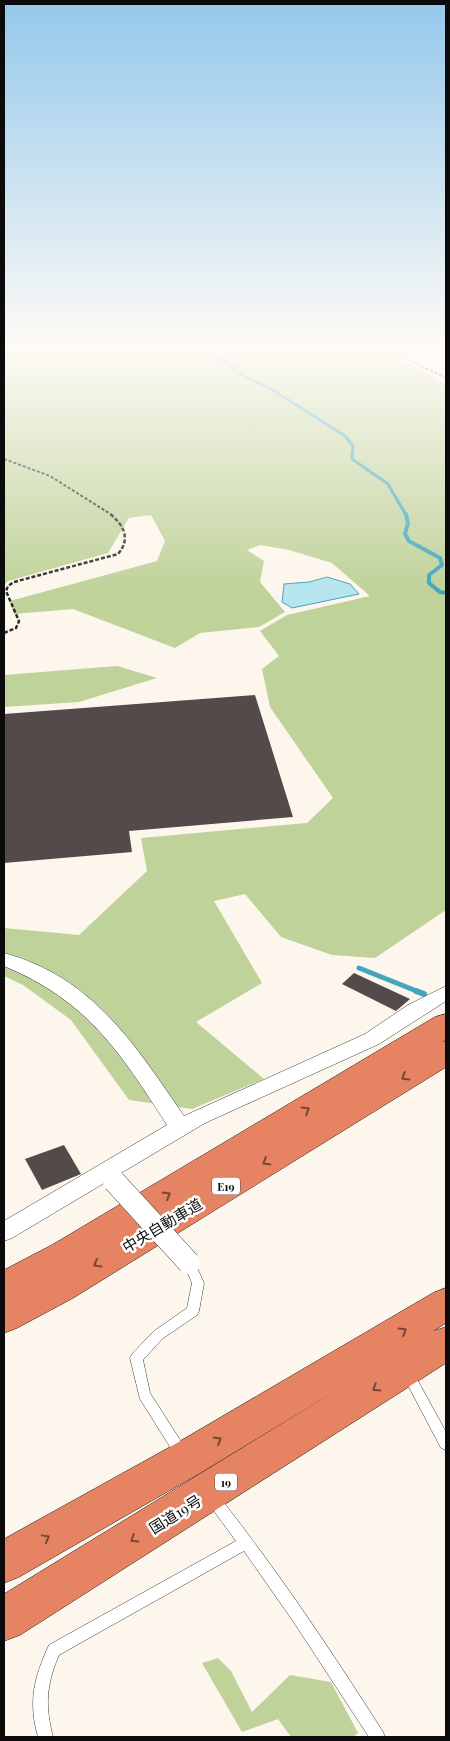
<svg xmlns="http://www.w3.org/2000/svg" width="450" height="1741" font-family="'Playfair Display','Noto Sans JP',serif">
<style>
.forest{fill:#bfd29a}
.water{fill:#b6e5ef;stroke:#44a6be}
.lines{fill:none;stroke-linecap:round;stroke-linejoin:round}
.stream-far3{stroke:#44a6be;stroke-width:3}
.stream-far2{stroke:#44a6be;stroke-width:4}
.stream-far1{stroke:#44a6be;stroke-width:5}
.stream{stroke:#44a6be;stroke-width:6}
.building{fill:#534b49}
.lane-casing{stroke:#3e3e3e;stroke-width:1}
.street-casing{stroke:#3e3e3e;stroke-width:1}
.highway-casing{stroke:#1c1c1c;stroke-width:1}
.path-far1{stroke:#2d2d2d;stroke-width:2;stroke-dasharray:3 2;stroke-linecap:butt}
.path{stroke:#2d2d2d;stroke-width:2.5;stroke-dasharray:4 2;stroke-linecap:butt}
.lane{fill:#fff;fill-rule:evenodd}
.street{fill:#fff;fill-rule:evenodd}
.highway{fill:#e58362;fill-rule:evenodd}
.street-bridge-casing{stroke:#3e3e3e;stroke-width:23;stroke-linecap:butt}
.street-bridge{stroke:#fff;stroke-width:22}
.oneway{stroke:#784736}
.labels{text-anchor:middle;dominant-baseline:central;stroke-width:5;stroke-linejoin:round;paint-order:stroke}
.shield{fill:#fff;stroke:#545454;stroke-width:1}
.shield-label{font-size:11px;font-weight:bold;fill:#0b0b0b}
.near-street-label{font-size:15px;fill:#0b0b0b;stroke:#fff}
</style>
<rect width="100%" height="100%" fill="#fdf6ec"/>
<!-- forest -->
<g class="forest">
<polygon points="4,346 377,346 446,384 446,910 375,958 332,955 281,937 245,894 214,901 262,983 196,1022 264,1079 192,1109 129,1100 71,1020 23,985 4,976 4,928 79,935 147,871 141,838 307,823 333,798 270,707 262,669 279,656 260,631 287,615 370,596 332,563 289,550 260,545 247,550 264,561 260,582 285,612 259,627 200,633 175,648 73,609 14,614 10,601 157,561 165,541 151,515 129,518 108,553 8,581 4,585"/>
<polygon points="117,666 157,678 79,702 4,707 4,675"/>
<polygon points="218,1658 231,1671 252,1712 290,1675 331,1682 358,1733 353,1737 291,1737 278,1719 242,1732 202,1663"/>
</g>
<!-- water -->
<polygon class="water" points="327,577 350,584 359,594 292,608 282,602 284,584 309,582"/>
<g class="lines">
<!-- stream-far3 -->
<polyline class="stream-far3" points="195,346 225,361 238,373 271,389 345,436 353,446 352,459 388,484 406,515"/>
<!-- stream-far2 -->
<polyline class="stream-far2" points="406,514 408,523 405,534 409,541 440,558 442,565 429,575 429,583 440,592 446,593"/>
<!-- stream-far1 -->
<polyline class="stream-far1" points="359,968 419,992"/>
<!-- stream -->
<polyline class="stream" points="416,991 424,994"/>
</g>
<!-- building -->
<g class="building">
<polygon points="255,695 293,817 129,831 132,852 4,863 4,714"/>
<polygon points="354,973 410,999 396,1011 342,984"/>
<polygon points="64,1145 81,1174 42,1190 25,1159"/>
</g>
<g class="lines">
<!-- lane casing -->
<g class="lane-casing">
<g id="lane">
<polygon points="190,1259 194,1261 204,1283 199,1311 197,1315 162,1339 143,1360 150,1393 189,1454 187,1458 182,1460 177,1458 140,1399 130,1358 132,1354 154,1331 187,1308 192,1283 184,1264 186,1261"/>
<polygon points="408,1369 412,1370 446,1432 446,1450 441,1448 402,1374 404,1370"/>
<path d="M213 1493 218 1495C277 1570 331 1650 383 1732L385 1737H369L293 1621 244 1551 59 1655C46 1685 45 1706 53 1737H38C28 1701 34 1678 49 1645L236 1541 208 1503 206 1499 208 1495Z"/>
</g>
</g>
<!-- street casing -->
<g class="street-casing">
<path id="street" d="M4 953C93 977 135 1045 184 1116L365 1034 408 1005 446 986V1001L379 1044 205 1123 12 1238 4 1241V1221L167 1125C120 1052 88 1001 4 966Z"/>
</g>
<!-- highway casing -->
<g class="highway-casing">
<g id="highway">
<polygon points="446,1014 446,1039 442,1042 446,1041 446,1067 73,1298 17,1328 4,1333 4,1270 52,1245 435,1017"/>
<polygon points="446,1288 446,1323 433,1331 446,1327 446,1363 20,1635 4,1641 4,1594 337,1390 200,1473 19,1577 4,1583 4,1539 170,1447 433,1293"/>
</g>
</g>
<!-- path-far1 -->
<g class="path-far1">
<polyline points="381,346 446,378"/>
<polyline points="4,459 50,476 112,515"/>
</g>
<!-- path -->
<path class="path" d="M4 633 16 628 19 621 6 591 8 586 14 582 118 554C131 539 124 525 110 514"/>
<!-- lane -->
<use href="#lane" class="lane"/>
<!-- street -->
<use href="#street" class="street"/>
<!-- highway -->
<use href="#highway" class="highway"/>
<!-- street-bridge casing -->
<g class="street-bridge-casing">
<polyline id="street-bridge" points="114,1181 189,1263"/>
</g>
<!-- street-bridge -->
<use href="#street-bridge" class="street-bridge"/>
</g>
<!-- one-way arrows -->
<defs><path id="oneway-chevron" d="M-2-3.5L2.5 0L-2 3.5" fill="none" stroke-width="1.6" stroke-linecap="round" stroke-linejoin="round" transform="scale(1.25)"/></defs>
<g class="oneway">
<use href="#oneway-chevron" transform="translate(405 1077) rotate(148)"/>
<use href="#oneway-chevron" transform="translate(306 1110) rotate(-32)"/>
<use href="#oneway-chevron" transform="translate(266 1162) rotate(149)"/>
<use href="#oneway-chevron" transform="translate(167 1195) rotate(-31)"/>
<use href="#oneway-chevron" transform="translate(97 1264) rotate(149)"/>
<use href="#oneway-chevron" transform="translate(403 1331) rotate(-32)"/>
<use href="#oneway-chevron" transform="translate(376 1388) rotate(148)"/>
<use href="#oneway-chevron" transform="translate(218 1440) rotate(-31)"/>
<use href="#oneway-chevron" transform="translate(46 1538) rotate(-29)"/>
<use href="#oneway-chevron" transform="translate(134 1539) rotate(148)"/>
</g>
<!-- sky -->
<linearGradient id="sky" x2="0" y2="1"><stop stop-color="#94c8eb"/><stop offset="0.59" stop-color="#fefbf6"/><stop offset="1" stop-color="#fefbf6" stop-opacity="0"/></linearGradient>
<rect width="450" height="590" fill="url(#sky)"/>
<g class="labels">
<!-- shield labels -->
<g class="shield">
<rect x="212" y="1177.5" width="28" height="17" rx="4"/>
<rect x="215" y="1473.5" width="22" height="17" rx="4"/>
</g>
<g class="shield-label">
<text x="226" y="1186">E19</text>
<text x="226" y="1482">19</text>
</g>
<!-- near-street labels -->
<g class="near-street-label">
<text transform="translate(162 1225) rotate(-31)">中央自動車道</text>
<text transform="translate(175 1514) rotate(-32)">国道19号</text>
</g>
</g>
<!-- border -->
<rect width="450" height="1741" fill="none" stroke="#0b0b0b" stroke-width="10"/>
</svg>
